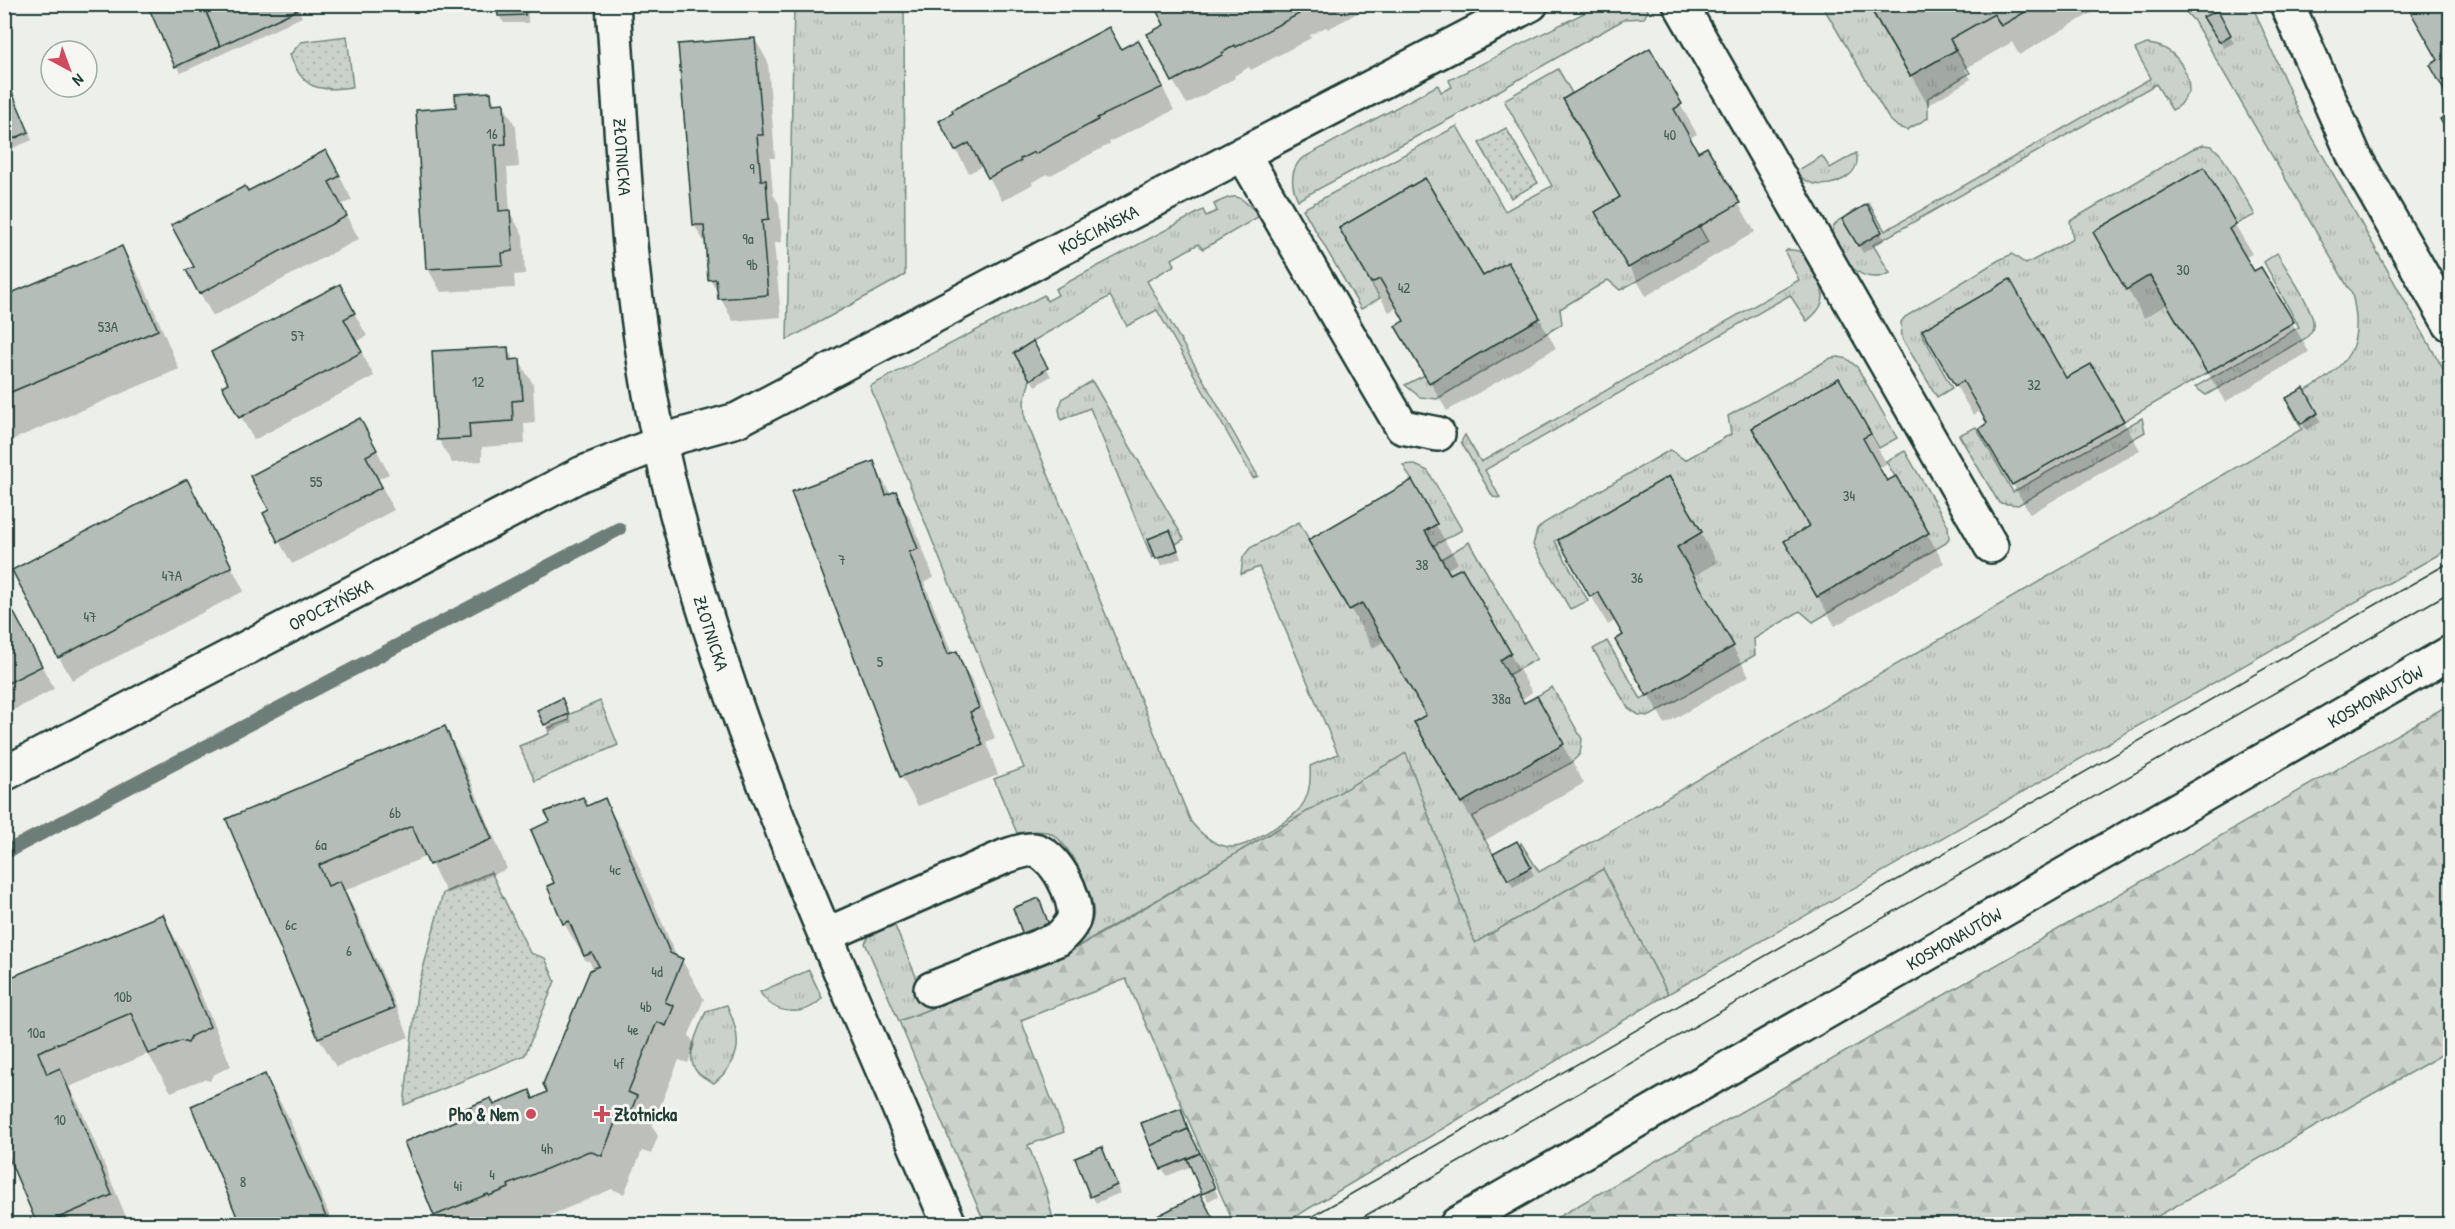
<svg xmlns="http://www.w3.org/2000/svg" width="2455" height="1229" font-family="'Patrick Hand',sans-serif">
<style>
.grass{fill:url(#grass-tufts);stroke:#758880;stroke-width:1.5}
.forest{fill:url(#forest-firs);stroke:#758880;stroke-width:1.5}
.park{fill:url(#park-dots);stroke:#758880;stroke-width:1.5}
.shadow{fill:#0003}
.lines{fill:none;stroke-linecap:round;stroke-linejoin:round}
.stream{stroke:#6c7e77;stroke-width:14}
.building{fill:#b4bdb8;stroke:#1f3d34;stroke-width:1.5}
.minor-casing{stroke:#1f3d34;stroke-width:38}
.major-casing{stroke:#1f3d34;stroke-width:38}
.minor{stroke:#f6f6f2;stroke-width:33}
.major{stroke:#f6f6f2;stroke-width:33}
.tram{stroke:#1f3d34;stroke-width:1.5}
.poi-dot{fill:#d1495b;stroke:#f6f6f2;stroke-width:2}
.labels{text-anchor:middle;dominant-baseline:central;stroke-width:6;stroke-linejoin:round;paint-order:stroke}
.number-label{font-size:15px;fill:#445d55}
.street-label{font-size:18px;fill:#1f3d34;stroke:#f6f6f2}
.poi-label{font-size:18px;font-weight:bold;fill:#1f3d34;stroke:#f6f6f2;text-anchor:end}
</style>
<defs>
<pattern id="grass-tufts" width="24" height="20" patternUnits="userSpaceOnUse" patternTransform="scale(1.5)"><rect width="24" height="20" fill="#cbd2cc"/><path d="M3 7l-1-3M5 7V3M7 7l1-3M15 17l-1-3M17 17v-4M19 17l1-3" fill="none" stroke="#aeb5b0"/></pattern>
<pattern id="forest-firs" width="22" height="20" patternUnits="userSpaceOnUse" patternTransform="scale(1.5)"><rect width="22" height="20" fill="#cbd2cc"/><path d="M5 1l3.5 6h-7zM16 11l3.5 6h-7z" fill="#aeb5b0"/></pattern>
<pattern id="park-dots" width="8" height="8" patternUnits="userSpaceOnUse" patternTransform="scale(1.5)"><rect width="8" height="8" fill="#cbd2cc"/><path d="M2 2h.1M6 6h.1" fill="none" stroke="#aeb5b0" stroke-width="1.8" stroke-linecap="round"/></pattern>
</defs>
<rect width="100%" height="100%" fill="#edefea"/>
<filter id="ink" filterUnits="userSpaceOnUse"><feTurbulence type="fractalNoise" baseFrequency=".0167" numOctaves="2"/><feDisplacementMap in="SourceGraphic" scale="12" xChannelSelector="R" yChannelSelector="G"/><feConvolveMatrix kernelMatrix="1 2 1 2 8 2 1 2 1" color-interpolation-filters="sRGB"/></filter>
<g filter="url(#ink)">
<!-- grass -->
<g class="grass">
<polygon points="794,5 904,5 905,275 787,340"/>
<path d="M1600 5H1609L1612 10 1617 5H1646L1648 11 1644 18 1625 19 1616 24 1453 117 1298 200C1291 186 1290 171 1301 159L1438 85 1441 92 1452 87 1449 80Z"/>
<polygon points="1822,5 1868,5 1910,76 1956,50 1970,73 1928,98 1928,118 1907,130 1898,127 1889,119"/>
<path d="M2171 5H2252L2300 115 2450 381V548L1668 994 1603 869 1475 943 1406 754 1073 949C1082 941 1091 930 1093 918 1097 897 1069 841 1050 833 1041 829 1026 832 1017 833L1014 826 994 779 1024 768 870 386 1044 295 1047 301 1058 295 1055 289 1203 210 1206 216 1217 211 1214 204C1239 192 1238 195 1257 213L1258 217 1203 249 1198 244 1172 259 1175 265 1147 281 1258 476 1253 478 1157 310 1127 326 1110 296 1033 341 1030 380 1024 401 1025 418 1191 822C1201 834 1213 845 1229 847 1242 848 1254 840 1264 834 1295 816 1313 807 1310 766L1338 754 1259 567 1241 574 1243 557 1250 548 1299 522 1349 610 1362 603 1426 715 1414 722 1461 803 1563 744 1537 696 1552 687 1582 739 1580 754 1571 763 1472 817 1508 880 1531 867 1520 846 1521 843 1539 872 2302 429 2286 400 2301 424 2318 414 2305 391C2349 366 2365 345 2352 294L2194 21 2184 10Z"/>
<path d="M2147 44C2171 45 2189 66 2189 91L2178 107 2172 110 2156 84 1873 245 1890 273C1860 288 1840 258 1832 233L1833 227 1839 220 1869 204 1885 231 2151 78 2135 49Z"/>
<polygon points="1558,69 1572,93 1563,99 1620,197 1699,226 1708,242 1620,290 1608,280 1560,309 1562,324 1437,399 1420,397 1405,385 1425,375 1429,383 1540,318 1508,262 1483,276 1425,178 1339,228 1380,298 1361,309 1303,209 1457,126 1505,211 1552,186 1504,100"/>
<polygon points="2203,145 2212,146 2221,155 2255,215 2236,224 2204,167 2093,232 2126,289 2150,275 2207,373 2124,421 2091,365 2066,378 2010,280 1922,330 1921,332 1952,388 1937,397 1902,338 1901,322 1905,317 1999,260 2012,254 2026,264 2073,239 2070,221 2192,149"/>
<path d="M1856 153C1863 175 1833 188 1815 184 1807 183 1801 177 1795 172L1822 156 1830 168Z"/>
<path d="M1787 250C1792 250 1796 249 1800 252 1808 257 1825 289 1823 298 1822 308 1814 315 1807 321L1790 295 1485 470 1500 498 1493 497 1461 442 1465 435 1481 462 1799 280 1785 252Z"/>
<path d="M2277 253C2285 267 2316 311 2313 326 2313 331 2309 335 2306 338L2206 395 2195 387 2299 327 2264 262Z"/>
<polygon points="1839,357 1847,359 1857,367 1897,438 1879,448 1839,378 1752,428 1809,526 1785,542 1817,597 1928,533 1886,461 1905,451 1948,526 1949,538 1946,543 1813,622 1800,611 1754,639 1755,655 1650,716 1639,715 1628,708 1593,649 1607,641 1641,699 1734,646 1677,547 1702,532 1669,476 1555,541 1588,601 1570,609 1533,545 1537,530 1544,523 1670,450 1685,460 1731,434 1728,416 1831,358"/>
<polygon points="1092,381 1184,539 1176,544 1170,530 1148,539 1154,557 1152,558 1090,408 1061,420 1059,409 1063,398"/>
<polygon points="2142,418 2145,432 2018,505 1999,503 1959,435 1976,427 2013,492"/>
<polygon points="1413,464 1428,471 1462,530 1433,546 1425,531 1437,524 1403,465"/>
<polygon points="1469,542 1537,659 1508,675 1500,660 1511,653 1462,568 1450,574 1441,559"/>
<polygon points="600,701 618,745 535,781 519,746 549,734 548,728 569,720 568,715"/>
<polygon points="892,919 930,1010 899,1021 865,943 871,933"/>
<path d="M809 970 822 998C805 1018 773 1015 760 992Z"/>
<path d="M727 1005C742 1038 743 1059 714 1083 708 1080 701 1076 697 1072 683 1056 700 1027 706 1011Z"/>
</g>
<!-- forest -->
<g class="forest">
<polygon points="2450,704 2450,1050 2144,1224 1546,1224"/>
<polygon points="1406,753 1475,943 1603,869 1668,994 1283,1224 1234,1224 1126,979 1021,1020 1064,1132 1028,1145 1046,1190 1054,1224 985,1224 899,1021 1058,959"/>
</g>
<!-- park -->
<g class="park">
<path d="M347 36 353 87C319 91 303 91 290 55L301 42Z"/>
<polygon points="1506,128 1538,183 1511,198 1479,143"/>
<polygon points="491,872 530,953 545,958 555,981 525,1055 404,1105 417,992 443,893"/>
</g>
<!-- shadow -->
<g class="shadow">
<polygon points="296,4 302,17 181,73 177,66"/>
<polygon points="499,4 528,4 528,23 504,23 499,16"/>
<polygon points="1155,4 1374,4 1328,29 1326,27 1310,35 1311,38 1251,70 1249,67 1234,76 1235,78 1187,104 1173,81 1166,26"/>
<polygon points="1870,4 2101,4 2102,7 2019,55 2012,42 1965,69 1971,79 1928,105"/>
<polygon points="2407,4 2450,4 2450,98 2432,66 2440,61"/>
<polygon points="2217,12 2234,43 2224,48 2205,17"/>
<polygon points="755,39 768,62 775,158 770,158 773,194 779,204 782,242 774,243 781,317 733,321 710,279 708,248 694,225"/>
<polygon points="1121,50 1151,64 1174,110 1109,142 1110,144 1049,176 1048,174 1032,182 1033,184 1002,201 983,166 969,173 956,150"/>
<polygon points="1649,50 1697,134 1690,138 1698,154 1707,149 1755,232 1646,296 1597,212 1622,198"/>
<polygon points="4,81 10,88 32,140 4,152"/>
<polygon points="490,94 496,105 503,104 516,127 519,167 507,168 510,213 523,235 525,274 514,275 515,288 441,292 428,269 458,109"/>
<polygon points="2203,169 2252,254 2244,258 2253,273 2261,269 2309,352 2225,402 2168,304 2144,318 2095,232"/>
<polygon points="339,175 352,200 341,205 359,239 213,316 200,293 196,267"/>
<polygon points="1866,207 1885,240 1863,253 1844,219"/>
<polygon points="1341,229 1482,278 1507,264 1556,348 1447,411 1398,327 1406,322 1398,307 1389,312"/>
<polygon points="122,247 144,286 179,369 7,442 4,437 4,297"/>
<polygon points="352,309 367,336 356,342 374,376 254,440 241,417"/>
<polygon points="1924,330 2066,380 2091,366 2140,450 2030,514 1981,429 1989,424 1981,410 1973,415"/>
<polygon points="1032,343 1051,376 1035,386 1016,353"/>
<polygon points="507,348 514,361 519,361 533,384 535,423 524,424 525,444 482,447 482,461 452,463 439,440"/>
<polygon points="1838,380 1887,464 1878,468 1887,483 1895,478 1944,563 1835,626 1786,542 1811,527"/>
<polygon points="2303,390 2321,422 2306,430 2288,399"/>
<polygon points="373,443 389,474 378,479 394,510 292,564 279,541"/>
<polygon points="873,463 891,495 895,493 912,522 934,578 924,582 952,654 956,653 973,682 995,738 986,742 998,775 918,806 901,776"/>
<polygon points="1669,478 1717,562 1693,577 1749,676 1665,724 1617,640 1625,636 1616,620 1608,625 1560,541"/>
<polygon points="1411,482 1458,563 1446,570 1449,577 1462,570 1532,692 1521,700 1524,705 1536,698 1584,783 1484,841 1416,723 1428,715 1385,641 1373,648 1311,540"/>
<polygon points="199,504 244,591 72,680 59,657"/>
<polygon points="1174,539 1181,558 1161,566 1149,540"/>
<polygon points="4,595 54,689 4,715"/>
<polygon points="566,708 572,722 549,732 545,724"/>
<polygon points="444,728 461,757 507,869 447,894 427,856 344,891 356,912 409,1037 336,1067 319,1038 228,820"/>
<polygon points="604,800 627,839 677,958 682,960 704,999 689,1035 695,1045 688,1063 679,1060 652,1126 658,1136 651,1154 642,1151 624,1194 612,1189 530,1224 441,1224 406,1143 494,1107 534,1100 549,1093 594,970 589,961 586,961 564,923 556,884 588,808"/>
<polygon points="1517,843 1534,875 1513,887 1495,855"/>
<polygon points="162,915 184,954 231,1066 213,1075 210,1081 204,1079 171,1092 148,1054 69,1087 81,1109 129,1224 39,1224 4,1143 4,982"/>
<polygon points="265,1076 287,1114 333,1224 242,1224 193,1107"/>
<polygon points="1180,1110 1218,1196 1208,1201 1192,1166 1167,1176 1162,1168"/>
<polygon points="1105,1156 1120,1193 1096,1203 1092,1196"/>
<polygon points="1200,1196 1215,1224 1145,1224"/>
</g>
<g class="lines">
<!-- stream -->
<polyline class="stream" points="4,853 619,529"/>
</g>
<!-- building -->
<g class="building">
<polygon points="147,4 203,4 220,46 175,67"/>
<polygon points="203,4 297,4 299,9 220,46"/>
<polygon points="497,4 525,4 525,15 498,16"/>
<polygon points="1153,4 1318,4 1313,7 1312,5 1298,12 1299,14 1236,47 1235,45 1222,53 1222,55 1172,82 1147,34 1164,25"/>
<polygon points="1868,4 2039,4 2001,26 1994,14 1950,39 1956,50 1910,76"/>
<polygon points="2406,4 2450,4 2450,101 2430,65 2438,60"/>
<polygon points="2218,10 2231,35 2219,42 2203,17"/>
<polygon points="1109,27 1121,49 1138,40 1163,87 1097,118 1098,120 1035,154 1034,152 1020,159 1021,161 988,178 969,143 955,151 939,121 953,113 952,110"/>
<polygon points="755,38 763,135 757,135 761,180 766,180 769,219 762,220 768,295 718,299 716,279 708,280 704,225 693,225 678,44"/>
<polygon points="1650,48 1682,104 1674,109 1698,152 1707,147 1740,203 1628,268 1595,212 1620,197 1563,99"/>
<polygon points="6,78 29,132 4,143 4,79"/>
<polygon points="491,92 492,104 504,103 506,144 495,145 499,211 510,210 513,251 502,253 503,265 426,269 416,110 456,107 455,94"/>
<polygon points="2450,113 2450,137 2440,119"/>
<polygon points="326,150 340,176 329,182 347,216 199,294 186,270 194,267 171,225 245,186 248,191"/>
<polygon points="2204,167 2236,224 2229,229 2254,271 2261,267 2294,322 2207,373 2150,275 2126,290 2093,232"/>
<polygon points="1425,178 1483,276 1508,262 1540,318 1429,383 1395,326 1404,321 1393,301 1380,279 1371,283 1339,228"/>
<polygon points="1867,204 1882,232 1858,246 1842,219"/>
<polygon points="122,246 158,330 4,395 4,296"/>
<polygon points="2010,279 2066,378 2091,364 2124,421 2012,485 1979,429 1987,423 1963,381 1955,386 1922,330"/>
<polygon points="340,284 355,313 344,319 362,352 239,418 222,386 228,383 211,352"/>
<polygon points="1033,341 1048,368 1030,380 1014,353"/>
<polygon points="508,347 509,360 520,359 523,400 512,401 513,421 469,424 470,438 437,440 432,351"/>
<polygon points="1839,378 1871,434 1863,438 1875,460 1887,481 1896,476 1929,533 1817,597 1784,541 1809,526 1752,428"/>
<polygon points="2304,388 2318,413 2301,424 2286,398"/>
<polygon points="360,418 377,450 366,456 382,487 278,542 263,513 269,510 250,476"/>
<polygon points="874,461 886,495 896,491 918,549 909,552 948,654 957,651 979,708 970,712 983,745 900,777 791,492"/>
<polygon points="1669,476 1702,532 1677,547 1734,646 1647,696 1615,640 1623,635 1598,592 1590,597 1558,540"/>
<polygon points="187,479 232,567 58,658 12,570"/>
<polygon points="1412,480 1437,524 1425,531 1450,574 1462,568 1511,653 1500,660 1524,703 1537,696 1564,744 1461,803 1414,722 1426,715 1362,603 1349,610 1308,540"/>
<polygon points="1170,530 1178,550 1156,559 1148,539"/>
<polygon points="4,594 42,666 4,685"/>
<polygon points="562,698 569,714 544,725 537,710"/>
<polygon points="445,726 492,839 429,865 412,826 319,865 328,886 340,881 394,1008 318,1038 226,819"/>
<polygon points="583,797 587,806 605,798 670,953 683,959 665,1002 674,1006 666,1026 657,1022 628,1092 637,1096 629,1116 619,1113 602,1156 589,1151 508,1185 509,1188 489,1196 488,1194 434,1216 404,1142 457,1120 454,1113 491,1098 494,1105 530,1090 533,1099 547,1092 543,1084 590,970 599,966 592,953 584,956 569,921 563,924 547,886 554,883 531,830 550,821 545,812"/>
<polygon points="1517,841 1531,867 1508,880 1493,854"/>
<polygon points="1039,898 1049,925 1023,935 1013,908"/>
<polygon points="163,914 210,1027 191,1036 188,1043 181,1041 148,1054 131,1013 38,1052 47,1074 60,1068 112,1195 44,1224 37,1224 4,1147 4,980"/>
<polygon points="265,1074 329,1224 240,1224 191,1106"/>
<polygon points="1181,1108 1188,1129 1150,1146 1141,1123"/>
<polygon points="1188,1129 1200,1153 1161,1169 1150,1146"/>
<polygon points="1102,1147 1117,1185 1090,1197 1075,1158"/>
<polygon points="1200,1153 1215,1188 1202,1194 1187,1159"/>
<polygon points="1200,1194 1216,1224 1142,1224"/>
</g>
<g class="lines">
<!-- minor casing -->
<g class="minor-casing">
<g id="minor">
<path id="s1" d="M613 4C623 151 628 300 660 444 720 716 841 969 949 1224"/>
<polyline points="1680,4 1991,546"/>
<polyline points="2287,4 2355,158 2450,324"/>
<polyline points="1243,154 1402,427 1438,434"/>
<path id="s2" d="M4 774 581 474 679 436 737 420 1068 245 1531 4"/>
<path d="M826 935 1006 856C1013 854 1025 849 1033 850 1054 852 1077 897 1074 917 1072 926 1064 933 1058 939L931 989"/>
</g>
</g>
<!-- major casing -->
<g class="major-casing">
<g id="major">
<path id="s3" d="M1457 1224 2450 653"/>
</g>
</g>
<!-- minor -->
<use href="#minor" class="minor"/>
<!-- major -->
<use href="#major" class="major"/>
<!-- tram -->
<g class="tram">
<polyline points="1299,1224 2450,562"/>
<polyline points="1351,1224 2450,592"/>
</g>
</g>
</g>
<!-- markers -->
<g class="poi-dot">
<circle cx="531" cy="1114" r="6"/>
<path d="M599 1105h6v6h6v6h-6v6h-6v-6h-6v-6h6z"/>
</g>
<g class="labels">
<!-- number labels -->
<g class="number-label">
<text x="492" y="133">16</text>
<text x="1670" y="134">40</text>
<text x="752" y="168">9</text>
<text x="748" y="238">9a</text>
<text x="752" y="264">9b</text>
<text x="2183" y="269">30</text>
<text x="1404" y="287">42</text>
<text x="108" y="326">53A</text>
<text x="298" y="335">57</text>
<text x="478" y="381">12</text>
<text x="2034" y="384">32</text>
<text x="316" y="481">55</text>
<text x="1849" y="495">34</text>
<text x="842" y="559">7</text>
<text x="1422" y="564">38</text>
<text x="172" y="575">47A</text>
<text x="1637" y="577">36</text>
<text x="90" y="616">47</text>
<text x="880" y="661">5</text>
<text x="1501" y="698">38a</text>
<text x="395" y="812">6b</text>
<text x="321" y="844">6a</text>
<text x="615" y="869">4c</text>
<text x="291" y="924">6c</text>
<text x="349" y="950">6</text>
<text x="657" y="971">4d</text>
<text x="123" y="996">10b</text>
<text x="646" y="1006">4b</text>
<text x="633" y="1029">4e</text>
<text x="36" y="1032">10a</text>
<text x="619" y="1063">4f</text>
<text x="60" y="1119">10</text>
<text x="547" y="1148">4h</text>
<text x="492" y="1174">4</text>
<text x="243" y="1181">8</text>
<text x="458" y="1185">4i</text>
</g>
<!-- street labels -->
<g class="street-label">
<text stroke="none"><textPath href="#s1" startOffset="153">ZŁOTNICKA</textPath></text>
<text stroke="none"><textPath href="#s2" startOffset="1224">KOŚCIAŃSKA</textPath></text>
<text stroke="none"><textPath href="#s2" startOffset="368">OPOCZYŃSKA</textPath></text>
<text stroke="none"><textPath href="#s1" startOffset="639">ZŁOTNICKA</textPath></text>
<text stroke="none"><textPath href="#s3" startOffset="1059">KOSMONAUTÓW</textPath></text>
<text stroke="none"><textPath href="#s3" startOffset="573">KOSMONAUTÓW</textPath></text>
</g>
<!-- poi labels -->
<g class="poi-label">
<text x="519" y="1114">Pho &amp; Nem</text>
<text x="614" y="1114" text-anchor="start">Złotnicka</text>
</g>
</g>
<!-- margin -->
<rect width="2455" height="1229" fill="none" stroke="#f6f6f2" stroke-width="24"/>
<rect x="12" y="12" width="2431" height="1205" fill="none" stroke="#1f3d34" stroke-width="2" filter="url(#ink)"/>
<!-- north arrow -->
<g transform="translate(69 69) rotate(139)"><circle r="28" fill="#f6f6f2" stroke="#a0aca6" stroke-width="1.5"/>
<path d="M0-4.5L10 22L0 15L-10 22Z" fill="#d1495b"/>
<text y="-9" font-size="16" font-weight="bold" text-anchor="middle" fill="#1f3d34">N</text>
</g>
</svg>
